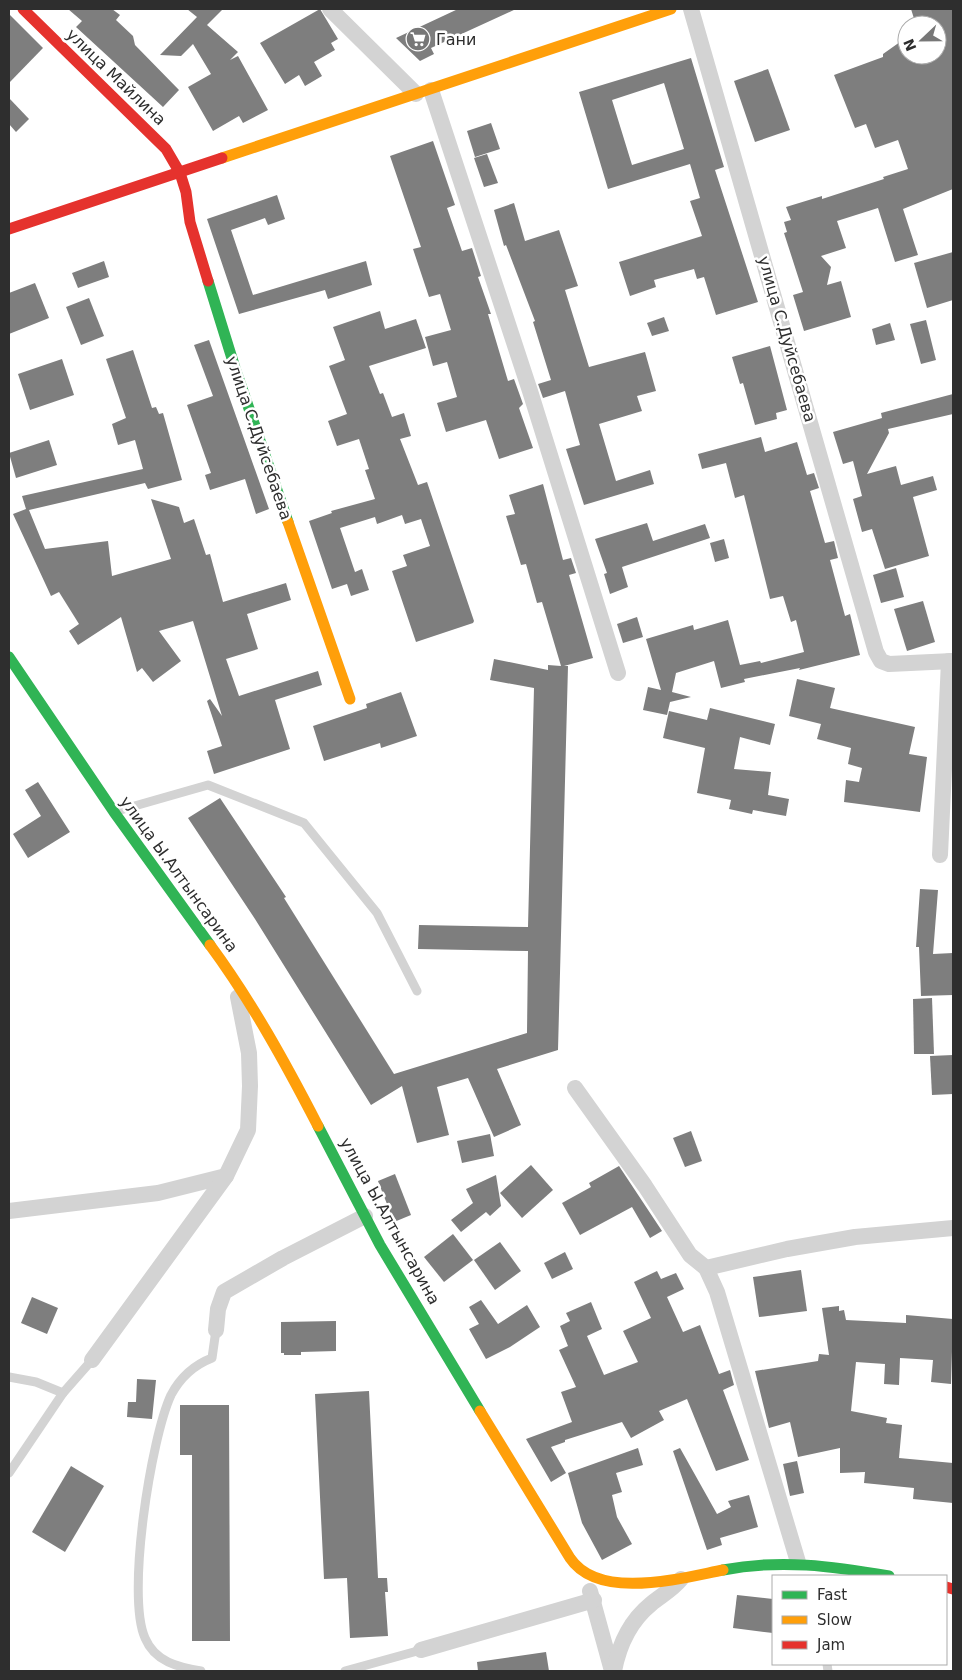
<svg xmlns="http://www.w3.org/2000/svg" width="962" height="1680" font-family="'DejaVu Sans',sans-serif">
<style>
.building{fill:#7e7e7e;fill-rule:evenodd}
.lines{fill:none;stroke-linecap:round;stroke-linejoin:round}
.lane{stroke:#d3d3d3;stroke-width:9}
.street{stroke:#d3d3d3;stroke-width:16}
.fast{stroke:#30b455;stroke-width:11}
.slow{stroke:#ff9f0a;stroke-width:11}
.jam{stroke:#e5322d;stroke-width:11}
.labels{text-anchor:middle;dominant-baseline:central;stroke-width:5;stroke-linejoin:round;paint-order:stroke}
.poi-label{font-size:16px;fill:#2e2e2e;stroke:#fff;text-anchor:start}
.street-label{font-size:16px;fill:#2e2e2e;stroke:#fff}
</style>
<rect width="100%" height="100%" fill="#fff"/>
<!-- building -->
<g class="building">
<polygon points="68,9 112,9 120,15 116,20 133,36 135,45 179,90 163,107 76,27 82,21"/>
<polygon points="187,9 223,9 207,25 238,52 230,60 238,56 268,110 243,123 239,116 213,131 188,87 211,74 193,44 181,56 160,55 197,17"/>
<polygon points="320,9 338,39 331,43 335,50 314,62 322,76 305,86 299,75 285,84 260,43"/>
<polygon points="458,9 516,9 431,48 434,54 420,61 396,38"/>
<polygon points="911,9 953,9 953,189 903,209 918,255 895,262 878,208 837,221 846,248 821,256 831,267 827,285 841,281 851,317 804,331 793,295 803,292 784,233 787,232 784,222 791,220 786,207 822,196 822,199 884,179 883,177 908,169 898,140 875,148 866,124 855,128 834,75 883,57 883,54 907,37 907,55 937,55 937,25 916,25"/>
<polygon points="9,14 43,48 9,83"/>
<path d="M691 58 724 167 715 170 758 302 716 315 704 277 697 279 694 269 654 280 656 287 630 296 619 262 702 236 690 201 700 198 690 164 608 189 579 92ZM664 83 684 149 632 165 612 100Z"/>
<polygon points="768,69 790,130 755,142 734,81"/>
<polygon points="9,98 29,119 16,132 9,124"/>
<polygon points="491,123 500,149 475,157 467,131"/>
<polygon points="433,141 455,205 447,208 462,251 472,248 481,276 478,277 491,314 488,314 508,381 514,379 523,404 519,408 533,448 499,459 486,420 446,432 437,403 457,397 447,362 433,366 425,337 451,330 440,294 429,297 413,249 421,247 390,156"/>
<polygon points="487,154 498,183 484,187 474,158"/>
<polygon points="277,195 285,219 268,225 265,218 231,230 253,295 366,261 372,285 328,299 325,290 239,314 207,219"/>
<polygon points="514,203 525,241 559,230 578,286 565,290 589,367 645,352 656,391 637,396 642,411 599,424 616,481 650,470 654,484 584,505 566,449 580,445 565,391 543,398 538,384 551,380 533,322 535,321 506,245 504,246 494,210"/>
<polygon points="953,252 953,300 927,308 914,263"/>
<polygon points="104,261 109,277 78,288 72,273"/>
<polygon points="35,283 49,318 9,334 9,293"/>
<polygon points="89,298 104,336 81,345 66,307"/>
<polygon points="380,311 385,329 416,319 426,348 369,366 380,394 383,393 392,417 404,413 411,436 400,439 418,485 427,482 474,621 473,623 416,642 392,571 407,566 403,555 430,546 421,519 405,524 402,515 377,524 375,517 340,528 355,572 362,569 369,590 351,596 347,584 332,589 309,521 332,513 331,511 375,499 365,470 369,469 359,439 337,446 328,421 347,414 329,366 345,360 333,327"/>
<polygon points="664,317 669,331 652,336 647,323"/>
<polygon points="926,320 936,360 921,364 910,324"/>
<polygon points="890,323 895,340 876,345 872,329"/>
<polygon points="209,340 269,509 256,514 245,479 210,490 205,475 211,473 187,405 213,396 194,345"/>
<polygon points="770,346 787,410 776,413 777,419 755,425 743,383 740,384 732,357"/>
<polygon points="133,350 152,408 156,407 159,414 163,413 182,480 148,489 145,483 29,510 45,549 108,541 112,576 171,559 151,499 179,507 184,523 194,519 206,555 210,554 223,602 286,583 291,600 247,614 258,649 226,659 239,696 318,671 322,685 275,700 290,749 214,774 207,751 222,746 207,701 210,699 222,716 193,621 159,631 181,661 153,682 142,668 137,672 121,617 78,645 69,631 79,624 59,592 51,596 13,514 26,509 22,496 143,469 135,440 118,445 112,424 126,418 106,359"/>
<polygon points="62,359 74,395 30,410 18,374"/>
<polygon points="953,394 953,414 888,429 889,433 867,474 896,466 901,485 933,476 937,490 913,497 929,556 885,569 872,529 862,532 853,499 862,496 853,461 843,464 833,432 882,418 881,413"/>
<polygon points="761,437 765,452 797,442 807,475 814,473 819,488 810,491 825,543 834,541 838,558 830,560 845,616 850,614 860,655 799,670 800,668 744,679 745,682 721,688 714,661 676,673 672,692 691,697 670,702 667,715 643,710 648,687 661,690 646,639 693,625 694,630 728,620 740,665 760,661 761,663 804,652 796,620 791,622 783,596 770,599 744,495 735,498 726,463 702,469 698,454"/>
<polygon points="49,440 57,465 16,478 9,453"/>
<polygon points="543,484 563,560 571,558 576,573 569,575 593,658 564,666 568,666 558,1050 497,1069 521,1125 494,1137 468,1078 437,1087 449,1135 417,1143 402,1086 371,1105 255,919 188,818 220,798 286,897 284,898 394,1074 527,1033 528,951 418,949 419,925 528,927 534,688 490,680 494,659 548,670 548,665 561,666 542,602 537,603 526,564 521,565 506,516 515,514 509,495"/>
<polygon points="647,523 653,541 705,524 710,538 622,567 628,587 610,594 604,574 607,573 595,539"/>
<polygon points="724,539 729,558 715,562 710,543"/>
<polygon points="896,568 904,597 881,603 873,575"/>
<polygon points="923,601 935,642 907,651 894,609"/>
<polygon points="637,617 643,637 623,643 617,624"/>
<polygon points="797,679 835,688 830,708 915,727 909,754 927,757 920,812 844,802 846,780 859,782 862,768 848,764 851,748 817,739 821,724 789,716"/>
<polygon points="401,692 417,736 381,748 380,743 324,761 313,726 367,708 366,704"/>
<polygon points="710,708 775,724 770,745 740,737 734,769 771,772 768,795 789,799 786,816 753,810 752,814 729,809 731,800 697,793 705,748 663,738 669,711 707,720"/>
<polygon points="38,782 70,832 28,858 13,834 41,816 25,790"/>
<polygon points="920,889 938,890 933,954 953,953 953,995 921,996 919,947 916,947"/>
<polygon points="932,998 934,1054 914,1054 913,999"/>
<polygon points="953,1055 953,1094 932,1095 930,1056"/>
<polygon points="691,1131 702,1161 685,1167 673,1138"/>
<polygon points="490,1134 494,1156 462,1163 457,1141"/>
<polygon points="531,1165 553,1190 522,1218 500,1193"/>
<polygon points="619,1166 662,1231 650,1238 632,1207 580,1235 562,1203 591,1187 589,1183"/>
<polygon points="395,1174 411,1215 394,1222 378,1181"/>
<polygon points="496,1175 501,1206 490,1216 486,1212 461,1232 451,1220 473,1203 466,1189"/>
<polygon points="453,1234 473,1260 444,1282 424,1257"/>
<polygon points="500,1242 521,1271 495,1290 474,1260"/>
<polygon points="565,1252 573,1269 552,1279 544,1263"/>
<polygon points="801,1270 807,1311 759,1317 753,1277"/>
<polygon points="657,1271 661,1279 676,1273 684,1289 667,1297 683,1332 700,1325 719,1374 730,1370 734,1385 723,1390 749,1460 716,1471 687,1399 659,1411 664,1420 631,1438 622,1422 565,1440 565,1442 551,1447 566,1473 551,1482 526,1439 572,1422 561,1392 576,1387 559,1350 568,1346 560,1326 570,1321 566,1313 591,1302 602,1329 587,1336 604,1375 638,1362 623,1331 651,1318 634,1282"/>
<polygon points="32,1297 58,1308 47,1334 21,1323"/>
<polygon points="481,1300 498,1324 527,1305 540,1327 510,1347 486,1359 469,1329 479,1324 469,1307"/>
<polygon points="839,1306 839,1311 844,1310 846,1320 906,1323 906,1315 953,1319 951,1384 931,1382 933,1360 900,1358 899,1385 884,1384 885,1364 856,1362 851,1411 887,1418 886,1423 902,1425 899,1458 953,1463 953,1503 913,1499 914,1488 864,1483 865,1472 840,1473 840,1448 798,1457 790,1422 769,1428 755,1371 818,1361 819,1354 829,1355 822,1308"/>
<polygon points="336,1321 336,1351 301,1352 301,1355 284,1355 284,1353 281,1353 281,1322"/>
<polygon points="137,1379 156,1380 152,1419 127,1417 128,1402 136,1402"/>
<polygon points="369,1391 378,1578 387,1578 388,1592 385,1592 388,1636 350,1638 347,1578 324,1579 315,1394"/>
<polygon points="180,1405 229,1405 230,1641 192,1641 192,1455 180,1455"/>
<polygon points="638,1448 643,1465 616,1473 622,1492 612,1495 617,1517 632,1544 602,1560 582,1523 568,1473"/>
<polygon points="680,1448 717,1514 731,1507 728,1501 749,1495 758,1527 720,1538 722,1545 707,1550 673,1451"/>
<polygon points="797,1461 804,1493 790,1496 783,1464"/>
<polygon points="71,1466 104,1486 65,1552 32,1532"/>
<polygon points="737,1595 773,1599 773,1633 733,1628"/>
<polygon points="546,1652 549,1671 478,1671 477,1662"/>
</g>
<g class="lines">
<!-- lane -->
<g class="lane">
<polyline points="117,811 208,785 304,823 377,913 417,991"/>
<polyline points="9,1377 36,1382 63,1393"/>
<polyline points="9,1473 63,1393 92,1360"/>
<polyline points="827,1664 828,1671"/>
<path d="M201 1671C178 1667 155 1662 145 1638 126 1596 151 1438 171 1395 180 1378 194 1365 212 1358L216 1330"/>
<polyline points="345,1671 421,1650"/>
</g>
<!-- street -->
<g class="street">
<polyline points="330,9 416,94"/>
<polyline points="691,9 876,652 881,661 889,664 953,661"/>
<polyline points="431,90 530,391 618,673"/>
<polyline points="940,855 949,661"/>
<polyline points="575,1088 645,1186 690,1255 706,1268 717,1292 798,1562"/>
<polyline points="9,1211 158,1193 226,1176"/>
<polyline points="706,1268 787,1249 855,1237 953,1228"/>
<polyline points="216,1330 218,1309 224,1292 283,1258 365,1216"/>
<polyline points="92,1360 226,1176 248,1130 250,1086 249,1053 238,997"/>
<polyline points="590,1591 612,1671"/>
<polyline points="421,1650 594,1600"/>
<path d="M614 1671C619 1645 630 1621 651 1604 662 1595 672 1590 681 1579"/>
</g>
<!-- fast -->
<g class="fast">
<polyline points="208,281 235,368 288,522"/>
<polyline points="9,657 114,812 210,945"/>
<polyline points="318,1126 380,1245 480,1411"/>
<path d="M723 1570C780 1559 833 1566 889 1576"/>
</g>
<!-- slow -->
<g class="slow">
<polyline points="222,158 671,9"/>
<polyline points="288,522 350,699"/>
<path d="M210 945C252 1002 286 1064 318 1126"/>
<path d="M480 1411 570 1558C599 1601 681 1578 723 1570"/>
</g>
<!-- jam -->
<g class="jam">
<polyline points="23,9 166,149 180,173 186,192 190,222 208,281"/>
<polyline points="9,229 222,158"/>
<polyline points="946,1587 953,1589"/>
</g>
</g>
<!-- icons -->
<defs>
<g id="supermarket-disc" transform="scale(1.25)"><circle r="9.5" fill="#777" stroke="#fff"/><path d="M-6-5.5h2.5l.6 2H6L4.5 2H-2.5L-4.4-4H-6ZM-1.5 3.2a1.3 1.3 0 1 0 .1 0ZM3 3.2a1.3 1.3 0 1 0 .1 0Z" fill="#fff"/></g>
</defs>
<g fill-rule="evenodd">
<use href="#supermarket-disc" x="418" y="39"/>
</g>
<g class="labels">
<!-- poi labels -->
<g class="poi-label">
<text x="436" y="39">Гани</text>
</g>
<!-- street labels -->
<g class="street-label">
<text transform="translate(116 77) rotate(44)">улица Майлина</text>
<text transform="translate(787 339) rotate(74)">улица С.Дуйсебаева</text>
<text transform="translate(259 438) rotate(71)">улица С.Дуйсебаева</text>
<text transform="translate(179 874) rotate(54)">улица Ы.Алтынсарина</text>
<text transform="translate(390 1221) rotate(61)">улица Ы.Алтынсарина</text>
</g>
</g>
<!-- border -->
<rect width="962" height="1680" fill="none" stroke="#2e2e2e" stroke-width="20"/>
<!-- legend -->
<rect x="772" y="1575" width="175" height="90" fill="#ffffff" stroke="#ababab"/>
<rect x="782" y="1591" width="25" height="8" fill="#30b455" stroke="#ababab"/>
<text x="817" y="1600" font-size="15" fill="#2e2e2e">Fast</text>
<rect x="782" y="1616" width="25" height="8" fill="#ff9f0a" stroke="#ababab"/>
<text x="817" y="1625" font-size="15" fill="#2e2e2e">Slow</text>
<rect x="782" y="1641" width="25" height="8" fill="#e5322d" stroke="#ababab"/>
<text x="817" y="1650" font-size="15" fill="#2e2e2e">Jam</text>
<!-- north arrow -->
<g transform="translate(922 40) rotate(248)"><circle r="24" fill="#ffffff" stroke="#ababab"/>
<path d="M0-4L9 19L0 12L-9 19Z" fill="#777777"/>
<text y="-8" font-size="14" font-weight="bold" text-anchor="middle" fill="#2e2e2e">N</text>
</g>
</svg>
